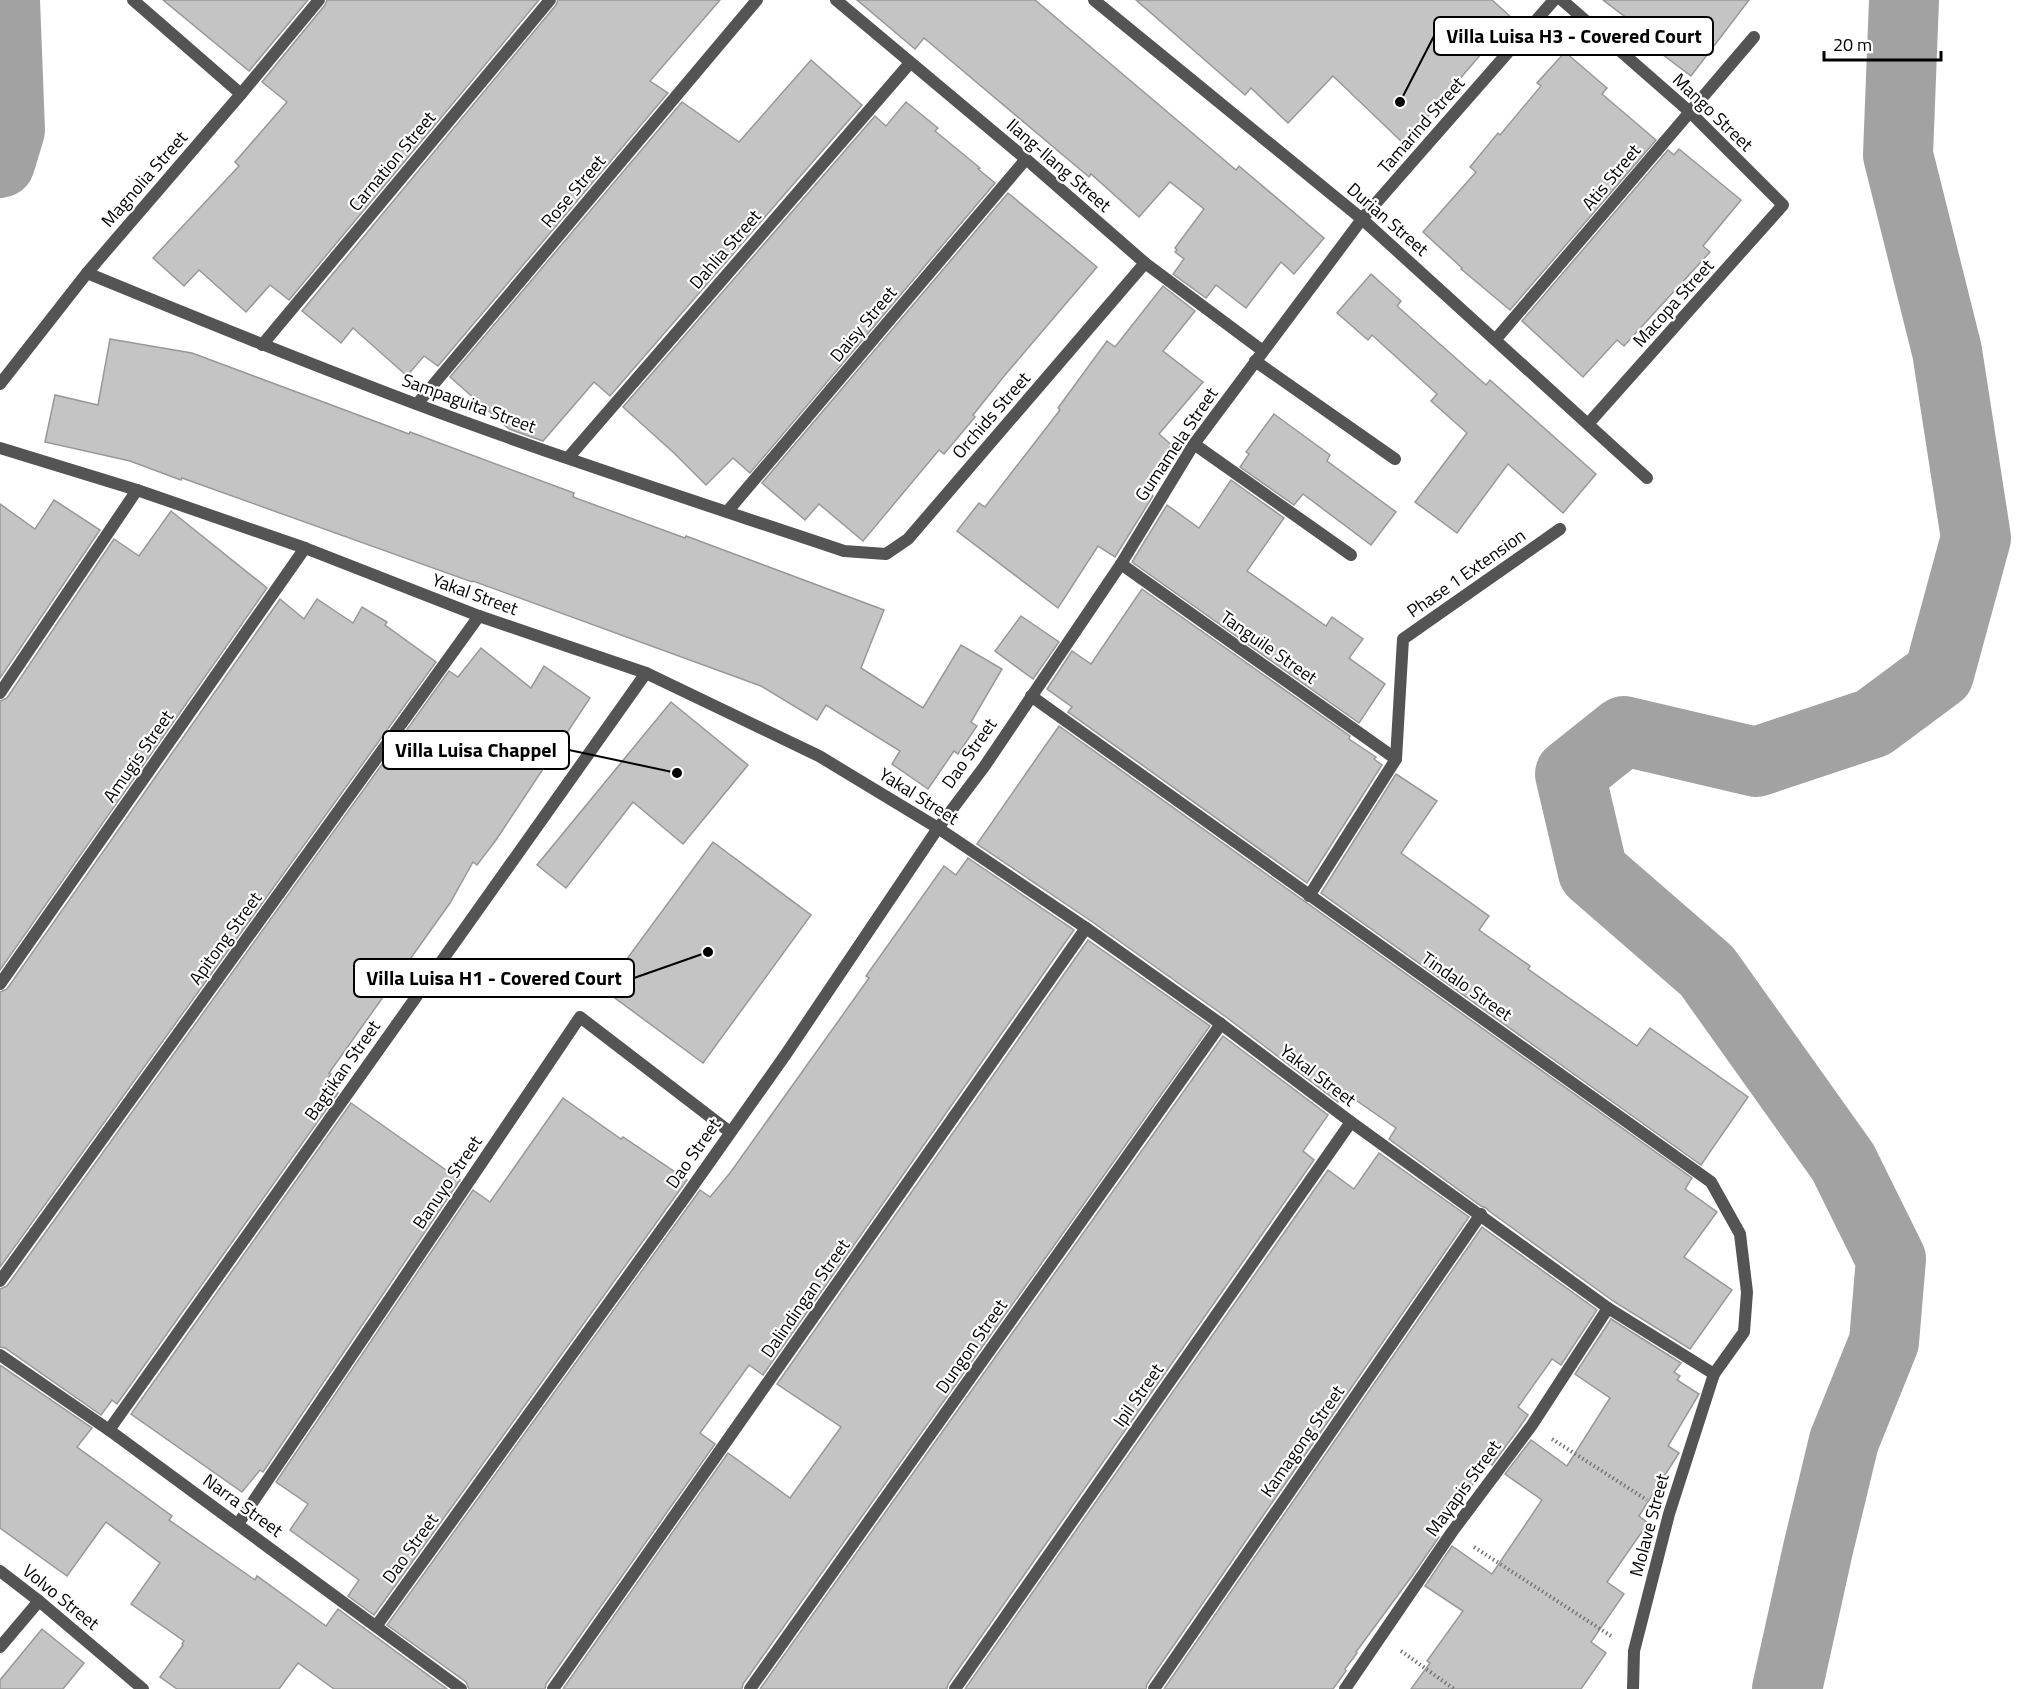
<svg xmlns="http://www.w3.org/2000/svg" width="2040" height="1689" font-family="'Titillium Web',sans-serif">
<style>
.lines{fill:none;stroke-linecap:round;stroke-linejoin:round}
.river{stroke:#a2a2a2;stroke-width:70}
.building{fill:#c4c4c4;stroke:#989898;stroke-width:1.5}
.path{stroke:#767676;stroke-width:4;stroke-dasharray:1.5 3;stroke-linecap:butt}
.service{stroke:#545454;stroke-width:12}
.minor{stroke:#545454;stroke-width:12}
.tertiary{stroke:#545454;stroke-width:12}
.labels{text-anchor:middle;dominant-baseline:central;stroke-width:4.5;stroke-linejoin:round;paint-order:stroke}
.street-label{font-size:18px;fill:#000;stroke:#fff}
.leader{fill:none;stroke:#000;stroke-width:2}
.callout-dot{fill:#000;stroke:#fff;stroke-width:2}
.callout{fill:#fff;stroke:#000;stroke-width:2}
.callout-label{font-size:20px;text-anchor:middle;font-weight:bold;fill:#000}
</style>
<rect width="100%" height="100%" fill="#fff"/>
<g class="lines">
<!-- river -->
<g class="river">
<polyline points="0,163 10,130 5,0"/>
<polyline points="1787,1689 1818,1549 1844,1441 1884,1342 1891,1259 1843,1162 1707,971 1593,872 1570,774 1624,731 1756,762 1873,723 1939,674 1976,538 1947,351 1898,155 1904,0"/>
</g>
</g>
<!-- building -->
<g class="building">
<polygon points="163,0 308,0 249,71"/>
<polygon points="327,0 539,0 289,300 270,285 246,312 199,270 184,286 153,258 239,166 235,162 287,102 262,82 325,5"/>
<polygon points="558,0 720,0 650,81 668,93 438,366 424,356 407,376 353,328 341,343 302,311 556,5"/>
<polygon points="857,0 1035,0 1236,170 1239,166 1324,238 1294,274 1281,262 1246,308 1216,285 1206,298 1173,274 1184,259 1175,252 1177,250 1175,248 1204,209 1170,182 1139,217 1091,174 1089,177 924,38 915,49"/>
<polygon points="1136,0 1492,0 1512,18 1404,144 1333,76 1288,123 1251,88 1245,95"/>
<polygon points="1603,0 1749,0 1691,76 1654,48 1658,42"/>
<polygon points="1565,52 1607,88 1602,94 1656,140 1510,310 1461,269 1462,268 1423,232 1476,172 1470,167 1498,133 1500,135 1541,86 1537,83"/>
<polygon points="811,60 862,105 610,396 594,382 543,441 509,429 450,377 682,102 739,142"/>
<polygon points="906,102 938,128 935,131 980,168 978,169 995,183 750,473 733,458 706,485 674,453 623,407 875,116 886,126"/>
<polygon points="1679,149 1741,200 1703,246 1710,252 1624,346 1617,340 1583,377 1522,321 1668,150 1674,155"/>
<polygon points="1008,193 1097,267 1005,375 973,415 975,417 944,454 939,450 863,541 819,504 805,520 762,483"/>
<polygon points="1371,274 1401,301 1397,306 1486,385 1490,380 1596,474 1563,513 1508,464 1457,533 1415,502 1467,433 1431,401 1437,394 1372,335 1368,340 1337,313"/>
<polygon points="1163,286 1195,311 1163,351 1203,382 1159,434 1174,447 1143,488 1153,496 1115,557 1098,546 1058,608 957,531 979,503 985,507 1060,410 1058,408 1107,341 1115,347"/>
<polygon points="110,339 192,353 409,434 410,432 574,493 573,497 685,538 686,536 884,610 861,668 923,708 961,645 1002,669 971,722 977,726 958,754 954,751 928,789 892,764 900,751 826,705 817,720 761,686 473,581 472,582 182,478 181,480 130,461 45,442 55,395 98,405"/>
<polygon points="1274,414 1330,455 1327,461 1396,512 1371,545 1303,494 1294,505 1240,467 1249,454 1246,452"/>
<polygon points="1231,480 1284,518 1247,571 1326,626 1332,617 1363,639 1349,658 1385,684 1359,723 1132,562 1167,505 1199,528"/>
<polygon points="54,500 100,530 0,678 0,504 35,529"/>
<polygon points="171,511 267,588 0,970 0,701 7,698 114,539 139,556"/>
<polygon points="1142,589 1350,736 1349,739 1376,757 1374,759 1382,765 1307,883 1068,712 1072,707 1047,689 1072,651 1091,664"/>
<polygon points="280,599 304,619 317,599 353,623 362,607 387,622 385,625 436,662 0,1267 0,992 7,989"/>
<polygon points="1021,616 1059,642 1033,679 995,651"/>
<polygon points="481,648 531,688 544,666 590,698 496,840 477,865 473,862 450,903 329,1073 331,1074 324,1083 338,1093 117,1404 112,1400 101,1415 5,1348 0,1347 0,1289 7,1286 449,671 458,677"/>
<polygon points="671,702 748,765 683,844 633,802 566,888 537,865"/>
<polygon points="1059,726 1692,1178 1685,1189 1717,1212 1684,1257 1732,1290 1690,1349 1613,1301 1489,1211 1486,1208 1481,1206 1389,1139 1396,1128 1344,1092 1338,1102 1226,1017 1091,921 977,844"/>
<polygon points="1396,774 1437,801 1401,853 1489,916 1479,930 1530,966 1528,969 1637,1046 1650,1028 1748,1097 1701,1165 1321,893"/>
<polygon points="713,842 811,915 703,1063 604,990"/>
<polygon points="968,858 1074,930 763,1375 749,1365 700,1433 715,1444 546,1684 545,1689 469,1689 466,1682 387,1625 700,1190 710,1197 730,1173 869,978 866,976 944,866 956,875"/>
<polygon points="1088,940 1210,1026 743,1684 742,1689 563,1689 728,1453 790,1498 841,1427 777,1384"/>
<polygon points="1223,1036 1328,1115 1303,1151 1314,1160 948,1684 947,1689 760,1689"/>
<polygon points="563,1098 621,1139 623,1137 687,1180 374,1615 348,1596 359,1580 290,1530 308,1504 276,1482 473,1190 490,1202"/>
<polygon points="351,1103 460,1180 263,1472 260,1470 242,1492 131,1414"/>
<polygon points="1379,1153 1469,1217 1147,1684 1146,1689 965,1689 1328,1170 1354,1189"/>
<polygon points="1482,1227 1597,1310 1561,1365 1552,1359 1518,1407 1528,1415 1517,1431 1492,1465 1489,1463 1484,1469 1437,1535 1439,1537 1412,1576 1356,1652 1357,1653 1345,1669 1346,1671 1333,1689 1164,1689"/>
<polygon points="1611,1319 1681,1363 1674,1372 1680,1376 1677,1380 1699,1394 1668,1446 1679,1453 1639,1516 1648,1523 1607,1582 1624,1594 1591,1642 1606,1653 1581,1689 1411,1689 1430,1663 1427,1661 1463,1611 1425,1586 1452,1546 1492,1574 1542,1500 1505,1474 1531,1440 1567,1466 1610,1398 1575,1374"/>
<polygon points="0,1365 92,1428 77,1447 172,1516 169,1520 255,1580 257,1576 326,1626 338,1609 447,1689 334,1689 298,1663 279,1689 177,1689 160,1677 183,1645 182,1644 184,1641 131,1604 160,1563 106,1522 67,1576 0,1528"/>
<polygon points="42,1629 84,1663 63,1689 0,1689 0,1680"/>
</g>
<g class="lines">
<!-- path -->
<g class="path">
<polyline points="1552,1439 1647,1500"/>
<polyline points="1474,1547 1611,1636"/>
<polyline points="1401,1651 1454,1689"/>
</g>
<!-- service -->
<polyline class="service" points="1255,361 1395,459"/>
<!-- minor -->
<g class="minor">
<polyline points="133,0 241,94"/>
<polyline points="836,0 1026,159 1145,263 1263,351"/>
<polyline points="1094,0 1362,219 1647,478"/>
<polyline points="1562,0 1690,112 1783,205 1588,424"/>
<path d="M87 273C196 318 305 362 416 404 557 457 701 503 844 551L886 554 908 539 1145 263"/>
<polyline points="1496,339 1754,37"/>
<polyline points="262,345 550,0"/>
<polyline points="0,384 87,273 241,94 319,0"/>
<polyline points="417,404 757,0"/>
<polyline points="1194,444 1351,555"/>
<polyline points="0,448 137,490 305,548 479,616 646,673 819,756 938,828 1086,928 1221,1024 1351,1122 1608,1308 1714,1374"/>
<polyline points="568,458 910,63"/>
<polyline points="727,512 1026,159"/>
<polyline points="1121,564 1396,759"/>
<polyline points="0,693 137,490"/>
<polyline points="1031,696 1711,1182 1740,1234 1747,1292 1744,1332 1714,1374 1669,1514 1634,1651 1633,1689"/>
<polyline points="1309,896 1396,759 1403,639 1560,529"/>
<polyline points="0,984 305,548"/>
<polyline points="0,1281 479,616"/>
<polyline points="0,1355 109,1430 461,1689"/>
<polyline points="109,1430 646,673"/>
<polyline points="238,1524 580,1017 730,1132"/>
<polyline points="377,1625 688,1193 786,1054 938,828 984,767 1121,564 1194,444 1362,219 1554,0"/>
<polyline points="0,1647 39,1601"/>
<polyline points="553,1689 1086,928"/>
<polyline points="750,1689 1221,1024"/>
<polyline points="955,1689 1351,1122"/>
<polyline points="1154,1689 1481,1214"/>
<polyline points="1345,1689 1452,1532 1532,1425 1608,1308"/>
</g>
<!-- tertiary -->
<polyline class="tertiary" points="0,1571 39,1601 143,1689"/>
</g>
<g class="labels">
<!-- street labels -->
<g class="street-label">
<text transform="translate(1713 112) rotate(44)">Mango Street</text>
<text transform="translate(1421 125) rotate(-49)">Tamarind Street</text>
<text transform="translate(392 161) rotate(-50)">Carnation Street</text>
<text transform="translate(1059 165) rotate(41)">Ilang-Ilang Street</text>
<text transform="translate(1611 177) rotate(-50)">Atis Street</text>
<text transform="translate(144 179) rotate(-49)">Magnolia Street</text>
<text transform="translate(573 191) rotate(-50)">Rose Street</text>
<text transform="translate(1388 219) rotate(41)">Durian Street</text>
<text transform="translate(725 249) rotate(-49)">Dahlia Street</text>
<text transform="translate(1673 303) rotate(-48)">Macopa Street</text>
<text transform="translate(863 324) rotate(-50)">Daisy Street</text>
<text transform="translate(469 403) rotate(20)">Sampaguita Street</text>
<text transform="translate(991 415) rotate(-49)">Orchids Street</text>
<text transform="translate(1176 444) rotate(-56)">Gumamela Street</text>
<text transform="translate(1466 573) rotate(-35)">Phase 1 Extension</text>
<text transform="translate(475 594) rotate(20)">Yakal Street</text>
<text transform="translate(1269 647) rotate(35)">Tanguile Street</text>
<text transform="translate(969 753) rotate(-55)">Dao Street</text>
<text transform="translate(138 756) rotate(-55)">Amugis Street</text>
<text transform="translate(919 796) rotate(32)">Yakal Street</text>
<text transform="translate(225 938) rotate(-54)">Apitong Street</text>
<text transform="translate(1467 986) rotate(35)">Tindalo Street</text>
<text transform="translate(342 1070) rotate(-55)">Bagtikan Street</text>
<text transform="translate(1318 1075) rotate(37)">Yakal Street</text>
<text transform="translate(693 1153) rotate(-55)">Dao Street</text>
<text transform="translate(447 1182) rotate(-56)">Banuyo Street</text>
<text transform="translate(805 1298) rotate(-55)">Dalindingan Street</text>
<text transform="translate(971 1346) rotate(-55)">Dungon Street</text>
<text transform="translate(1138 1395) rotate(-55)">Ipil Street</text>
<text transform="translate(1302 1441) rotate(-55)">Kamagong Street</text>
<text transform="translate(1463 1488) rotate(-54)">Mayapis Street</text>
<text transform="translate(243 1505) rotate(36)">Narra Street</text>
<text transform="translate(1649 1525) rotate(-75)">Molave Street</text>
<text transform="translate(410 1548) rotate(-54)">Dao Street</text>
<text transform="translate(61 1597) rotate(39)">Volvo Street</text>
</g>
</g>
<!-- callouts -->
<path class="leader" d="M1400 102L1434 36M677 773L569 750M708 952L634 978"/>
<g class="callout-dot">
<circle cx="1400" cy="102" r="6"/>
<circle cx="677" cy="773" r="6"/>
<circle cx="708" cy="952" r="6"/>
</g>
<g class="callout">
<rect x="1434" y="17" width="279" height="38" rx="6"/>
<rect x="383" y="731" width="186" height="38" rx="6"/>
<rect x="354" y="959" width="280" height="38" rx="6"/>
</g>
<g class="callout-label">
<text x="1574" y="43">Villa Luisa H3 - Covered Court</text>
<text x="476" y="757">Villa Luisa Chappel</text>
<text x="494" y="985">Villa Luisa H1 - Covered Court</text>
</g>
<!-- scale -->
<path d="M1824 51v9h117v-9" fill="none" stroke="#000000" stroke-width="3"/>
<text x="1833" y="51" font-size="18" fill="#000000" stroke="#ffffff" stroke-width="4.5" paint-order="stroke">20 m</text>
</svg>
